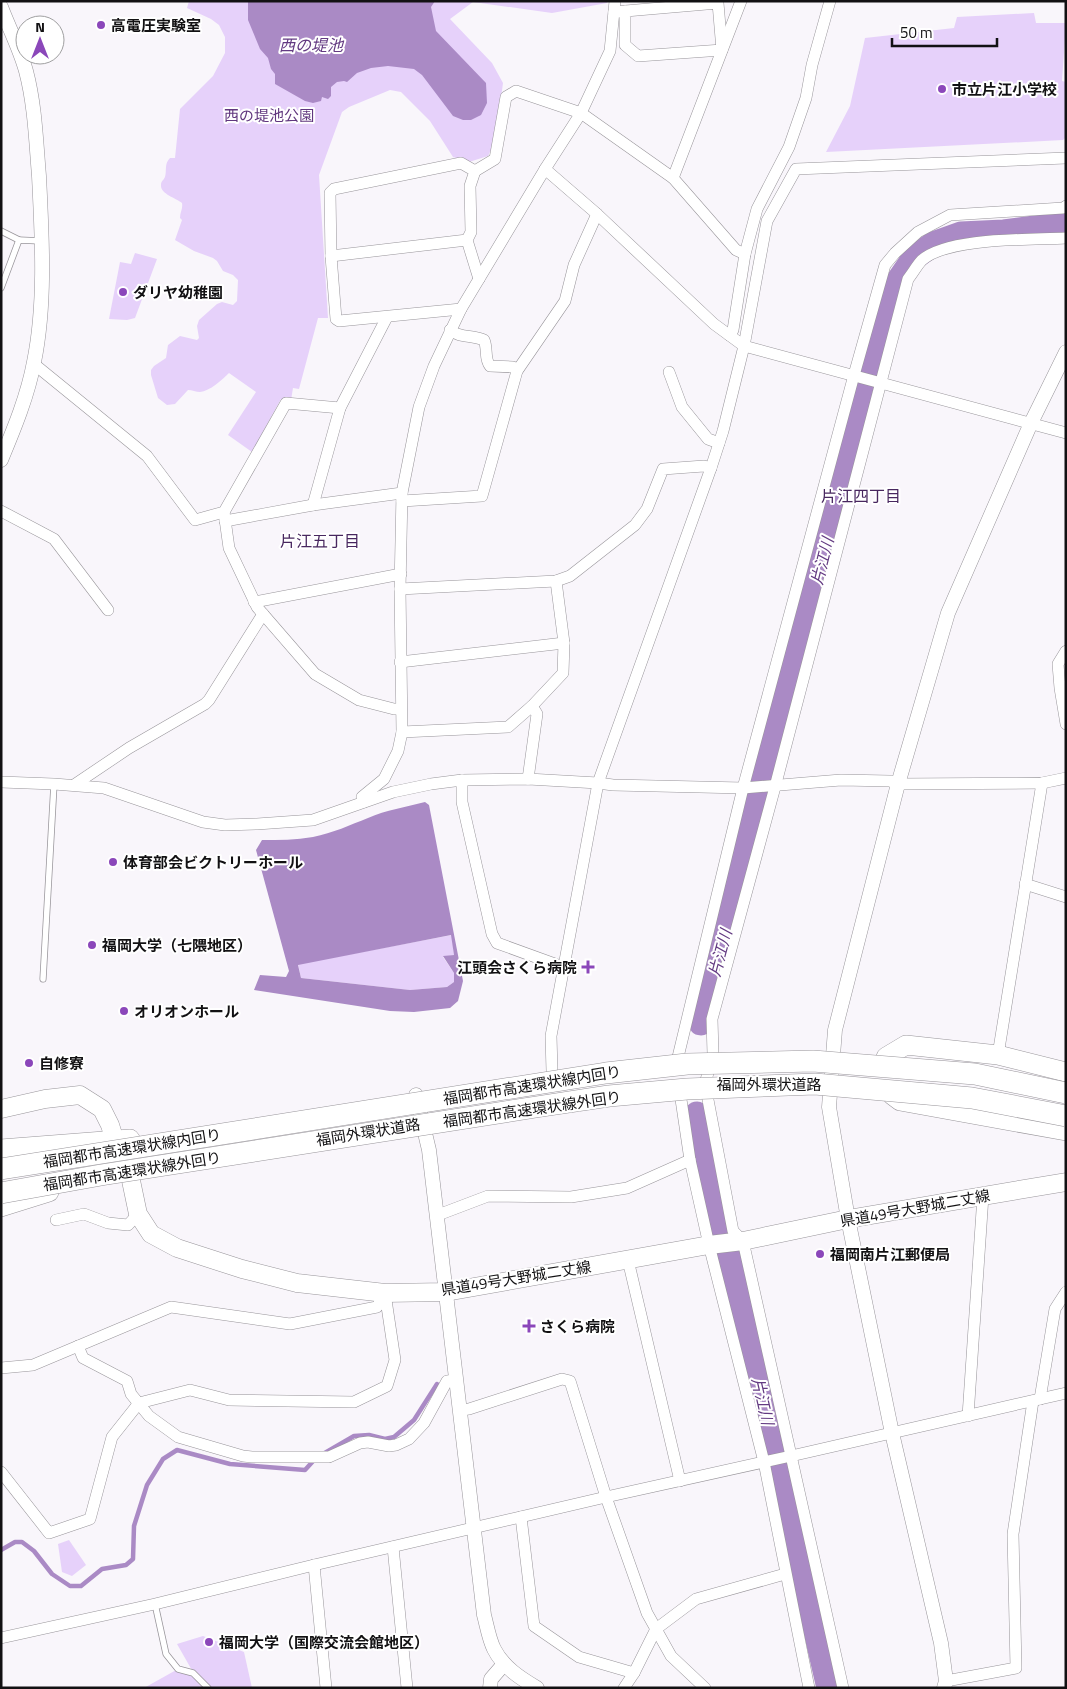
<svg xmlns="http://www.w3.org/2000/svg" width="1067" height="1689" font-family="'Titillium Web','Noto Sans JP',sans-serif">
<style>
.green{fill:#e6d1fa}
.water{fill:#aa8ac5;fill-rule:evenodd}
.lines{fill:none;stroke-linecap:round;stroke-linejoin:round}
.stream{stroke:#aa8ac5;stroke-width:4.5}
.river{stroke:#aa8ac5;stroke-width:25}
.service-casing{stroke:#98959a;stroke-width:7}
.minor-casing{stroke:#98959a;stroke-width:12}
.tertiary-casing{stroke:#98959a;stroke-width:15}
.primary-casing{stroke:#98959a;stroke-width:19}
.trunk-casing{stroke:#98959a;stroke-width:20}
.service{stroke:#fff;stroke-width:5.5}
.minor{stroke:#fff;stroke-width:11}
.tertiary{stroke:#fff;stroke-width:14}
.primary{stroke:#fff;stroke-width:18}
.trunk{stroke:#fff;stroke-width:19}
.motorway-bridge-casing{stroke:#98959a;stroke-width:22;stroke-linecap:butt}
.motorway-bridge{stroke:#fff;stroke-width:21}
.poi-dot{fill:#8b47ba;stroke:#fff;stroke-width:2}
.labels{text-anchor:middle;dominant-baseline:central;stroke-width:4;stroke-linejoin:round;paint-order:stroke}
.poi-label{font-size:15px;font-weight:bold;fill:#121113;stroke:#fff;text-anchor:start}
.park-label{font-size:15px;fill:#60367e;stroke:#fff}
.street-label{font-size:15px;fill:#121113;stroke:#fff}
.water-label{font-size:16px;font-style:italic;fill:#633a82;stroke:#fff}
.neighbourhood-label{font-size:16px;fill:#48275f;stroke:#fff}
</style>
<rect width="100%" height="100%" fill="#f9f6fb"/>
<!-- green -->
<g class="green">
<path d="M189 1H607V3L552 13 473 2 450 19 492 63 503 83 495 142 488 156 469 162 453 157 430 121 401 92 390 90 349 107 342 112 319 175 328 318H318L299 389 293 388 291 400 281 399 252 452 228 435 256 392 229 373C222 380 210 391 200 392 196 392 192 390 188 390L175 404 167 405 158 398 151 375V370L154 366 166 358 168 345 180 336 197 340 199 338 197 326 199 320 217 304 222 302 233 305 237 301 238 280 233 275 223 271 217 261 213 258 194 251 175 240 182 220 180 218C180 212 183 209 182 203 176 198 160 194 161 185 161 181 163 181 165 177 167 170 164 164 170 158H175L180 109 213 76 225 53V37L219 25 211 19 187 8Z"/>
<polygon points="1034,13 1036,23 1066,23 1062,81 1066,82 1066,137 1063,140 826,152 850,106 865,38 954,28 957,17"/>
<polygon points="135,253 157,259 135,318 127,320 109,319 120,262 131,264"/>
<polygon points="452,935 454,955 443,957 454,973 454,982 447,987 410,990 301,978 298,964"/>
<polygon points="69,1540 86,1565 72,1576 62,1572 58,1544"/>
<polygon points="203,1636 244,1652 252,1688 144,1688 178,1669 193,1672 177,1644"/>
</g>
<!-- water -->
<g class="water">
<polygon points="248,1 435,1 431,7 436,31 486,83 487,103 481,115 471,120 463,120 453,116 422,75 414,69 388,66 371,68 357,73 347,82 344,81 337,82 331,87 331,96 328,99 322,97 321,101 313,103 305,101 275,84 275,74 271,69 268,58 260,49 248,20"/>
<path d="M425 802 429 805 463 981 458 1001 450 1008 414 1012 390 1011 254 990 260 975 286 977 289 971 256 850 262 840C279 840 296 840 313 837 333 833 350 825 368 818 386 810 406 807 425 802ZM451 935 454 955 443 956 454 973V982L447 987 410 990 301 978 298 965Z"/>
</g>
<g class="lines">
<!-- stream -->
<g class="stream">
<polyline points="323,1454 354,1436 369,1435 385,1439 394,1437 414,1420 437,1384"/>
<polyline points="1,1550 15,1542 22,1542 34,1551 52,1574 70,1586 81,1586 102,1569 126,1565 133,1559 134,1526 147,1485 163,1459 177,1450 230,1464 305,1470 315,1459"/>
</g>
<!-- river -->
<g class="river">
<polyline points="701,1023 759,796 828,536 861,387 896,284 914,258 933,244 961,234 1004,232 1066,224"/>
<polyline points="697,1114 829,1688"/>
</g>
<!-- service casing -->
<g class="service-casing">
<g id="service">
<polyline points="1,231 19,240"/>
<polyline points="1,288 19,240 41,241"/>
<polyline points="43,979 54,784"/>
<polyline points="155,1604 166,1654 178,1669 193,1673 208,1688"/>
</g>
</g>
<!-- minor casing -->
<g class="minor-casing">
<g id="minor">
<polyline points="614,12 718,3 722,50 638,56 625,45 625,11"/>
<polyline points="545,169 597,214 714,324 744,346 1066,433"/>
<polyline points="475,171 495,159 506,97 516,91 581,113 673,178 736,250 745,254"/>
<polyline points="673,178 741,1"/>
<polyline points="331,256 467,240"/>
<polyline points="461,309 339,321 336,319 331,256 330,193 334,189 461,163 475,171 470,186 471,232 467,240 479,279"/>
<path d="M450 330C459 338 473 335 484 340 488 348 484 359 490 366L513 367 518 369"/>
<polyline points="729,335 733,330 745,254 757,209 789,147 806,98 812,65 830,1"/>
<polyline points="34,364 147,456 195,520 224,512 286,403 340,408"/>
<polyline points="669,372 682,407 708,439 719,443"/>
<polyline points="402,501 482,496 517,371 565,301 574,265 597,214"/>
<polyline points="313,505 340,408 387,317"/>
<polyline points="1,511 54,539 108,610"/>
<polyline points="224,512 229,548 257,607 315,674 359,700 394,709 401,709"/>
<polyline points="225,521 313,505 402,493"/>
<polyline points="400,589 556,581 570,576 635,525 647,509 663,469 704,466 711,468"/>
<polyline points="254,602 401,574"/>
<polyline points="1066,651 1058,664 1060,688 1066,724"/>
<polyline points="400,662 564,643"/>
<polyline points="402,732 508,727 532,706 563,673 564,643 556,581"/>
<polyline points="528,779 537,714 532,706"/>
<polyline points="462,780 462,802 492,934 497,943 563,967"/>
<polyline points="1,782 54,784 104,788 203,822 225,825 257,824 313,820 393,792 431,784 462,780 528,779 598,783 613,785 743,788 841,780 890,781 898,784 1042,783 1066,778"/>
<polyline points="74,785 129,748 205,704 209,700 263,614"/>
<polyline points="364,802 362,797 384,779 398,751 402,732 400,589 402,493 419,407 434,366 461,309 545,169 581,113 610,51 615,1"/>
<polyline points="1025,884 1066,897"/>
<polyline points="998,1055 1042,783"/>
<polyline points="678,1057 743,788 854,375 885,265 895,253 918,232 950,215 1063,208 1066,206"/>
<polyline points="552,1071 551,1036 598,783 711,468 723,431 744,346 767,221 796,169 1066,158"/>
<polyline points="679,1086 690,1160 709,1245 764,1462 809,1688"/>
<polyline points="438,1215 488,1196 571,1197 627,1188 690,1160"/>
<polyline points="56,1220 84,1214 108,1223 128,1225 138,1214"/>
<polyline points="628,1260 680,1481"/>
<polyline points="78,1346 83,1358 127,1381 131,1394 149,1416 178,1437 243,1456 252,1457 329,1457 360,1443 368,1442 389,1446 396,1445 409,1439 424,1423 447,1381 456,1380"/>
<polyline points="1,1368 33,1365 171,1307 290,1324 377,1307 385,1293 395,1360 387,1386 354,1402 229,1400 190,1390 139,1403 112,1437 90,1519 49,1533 1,1472"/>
<polyline points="1040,1399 1055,1309 1066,1292"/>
<polyline points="460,1410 469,1409 562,1379 570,1381 606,1497 647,1613 671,1656 705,1688"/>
<polyline points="968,1416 983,1196"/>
<polyline points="521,1517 534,1626 579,1657 634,1673"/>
<polyline points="393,1547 407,1688"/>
<polyline points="314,1565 326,1688"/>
<polyline points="1,1638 155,1604 314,1565 606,1497 791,1456 1066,1393"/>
<polyline points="946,1681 1016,1668 1013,1534 1033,1401"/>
<polyline points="624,1688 634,1673 656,1629 696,1599 785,1574"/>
<path d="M843 1688 743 1241 733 1231 705 1084 713 1054 712 1019 775 787 908 279C913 273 917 265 922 260 949 237 1029 240 1066 238"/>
</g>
</g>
<!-- tertiary casing -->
<g class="tertiary-casing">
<g id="tertiary">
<path d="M1 7C9 28 20 49 26 71 35 105 36 141 39 176 42 237 46 303 34 362 28 395 14 429 1 460"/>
<path d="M416 1095 429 1150 484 1615C487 1626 489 1639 494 1649 503 1667 520 1678 537 1688"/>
<polyline points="490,1688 491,1679 504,1664"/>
<polyline points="944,1688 946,1681 941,1643 892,1433 848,1219 829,1107 835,1030 898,784 948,613 1031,423 1066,352"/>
</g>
</g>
<!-- primary casing -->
<g class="primary-casing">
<polyline id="primary" points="1,1109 45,1099 80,1095 102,1109 110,1125 115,1141 129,1171 138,1214 151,1234 177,1248 242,1269 297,1283 385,1293 446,1292 709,1245 743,1241 848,1219 1066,1182"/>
</g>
<!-- trunk casing -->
<g class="trunk-casing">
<g id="trunk">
<polyline points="886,1057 906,1045 998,1055 1066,1072"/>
<polyline points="892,1095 900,1101 1066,1131"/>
<polyline points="1,1149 130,1139"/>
<polyline points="1,1207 49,1192"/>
</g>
</g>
<!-- service -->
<use href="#service" class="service"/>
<!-- minor -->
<use href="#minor" class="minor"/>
<!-- tertiary -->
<use href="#tertiary" class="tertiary"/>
<!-- primary -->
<use href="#primary" class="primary"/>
<!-- trunk -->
<use href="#trunk" class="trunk"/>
<!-- motorway-bridge casing -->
<g class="motorway-bridge-casing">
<g id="motorway-bridge">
<polyline points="1,1169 606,1073 687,1064 813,1061 975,1074 1066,1093"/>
<polyline points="1,1193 101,1175 536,1107 609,1096 687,1089 815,1084 972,1098 1066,1116"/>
</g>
</g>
<!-- motorway-bridge -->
<use href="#motorway-bridge" class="motorway-bridge"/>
</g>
<!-- markers -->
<g class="poi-dot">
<circle cx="101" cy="25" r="5"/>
<circle cx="942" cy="89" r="5"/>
<circle cx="123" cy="292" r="5"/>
<circle cx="113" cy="862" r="5"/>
<circle cx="92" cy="945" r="5"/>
<path d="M585.5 959.5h5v5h5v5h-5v5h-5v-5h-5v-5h5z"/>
<circle cx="124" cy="1011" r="5"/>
<circle cx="29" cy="1063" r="5"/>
<circle cx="820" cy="1254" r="5"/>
<path d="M526.5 1318.5h5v5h5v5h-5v5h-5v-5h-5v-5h5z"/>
<circle cx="209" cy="1642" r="5"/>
</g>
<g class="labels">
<!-- poi labels -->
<g class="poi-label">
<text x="111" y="25">高電圧実験室</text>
<text x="952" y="89">市立片江小学校</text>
<text x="133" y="292">ダリヤ幼稚園</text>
<text x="123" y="862">体育部会ビクトリーホール</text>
<text x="102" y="945">福岡大学（七隈地区）</text>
<text x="577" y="967" text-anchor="end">江頭会さくら病院</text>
<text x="134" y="1011">オリオンホール</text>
<text x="39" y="1063">自修寮</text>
<text x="830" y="1254">福岡南片江郵便局</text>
<text x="540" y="1326">さくら病院</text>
<text x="219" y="1642">福岡大学（国際交流会館地区）</text>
</g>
<!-- park labels -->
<g class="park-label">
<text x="269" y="115">西の堤池公園</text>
</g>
<!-- street labels -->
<g class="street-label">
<text x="769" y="1084">福岡外環状道路</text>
<text transform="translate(532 1085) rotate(-9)">福岡都市高速環状線内回り</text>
<text transform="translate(532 1109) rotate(-8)">福岡都市高速環状線外回り</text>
<text transform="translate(368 1132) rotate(-9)">福岡外環状道路</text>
<text transform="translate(132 1148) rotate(-9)">福岡都市高速環状線内回り</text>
<text transform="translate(132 1171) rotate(-9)">福岡都市高速環状線外回り</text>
<text transform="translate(915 1208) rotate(-10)">県道49号大野城二丈線</text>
<text transform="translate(516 1278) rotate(-9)">県道49号大野城二丈線</text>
</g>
<!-- water labels -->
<g class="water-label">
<text x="311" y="45">西の堤池</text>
<text transform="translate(822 561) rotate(-76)">片江川</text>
<text transform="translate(720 953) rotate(-75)">片江川</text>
<text transform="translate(763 1401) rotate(77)">片江川</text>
</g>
<!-- neighbourhood labels -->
<g class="neighbourhood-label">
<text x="861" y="496">片江四丁目</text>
<text x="320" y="541">片江五丁目</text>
</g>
</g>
<!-- border -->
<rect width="1067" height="1689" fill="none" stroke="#121113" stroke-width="5"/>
<!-- north arrow -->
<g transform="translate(40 40)"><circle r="24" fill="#ffffff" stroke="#a0a0a1"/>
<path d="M0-4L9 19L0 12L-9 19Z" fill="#8b47ba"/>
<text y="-8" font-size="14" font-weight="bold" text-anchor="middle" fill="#121113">N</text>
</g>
<!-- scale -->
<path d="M892 38v8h105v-8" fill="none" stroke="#121113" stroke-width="2.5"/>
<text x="900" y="38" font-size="15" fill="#121113" stroke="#ffffff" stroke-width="4" paint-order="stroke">50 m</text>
</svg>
